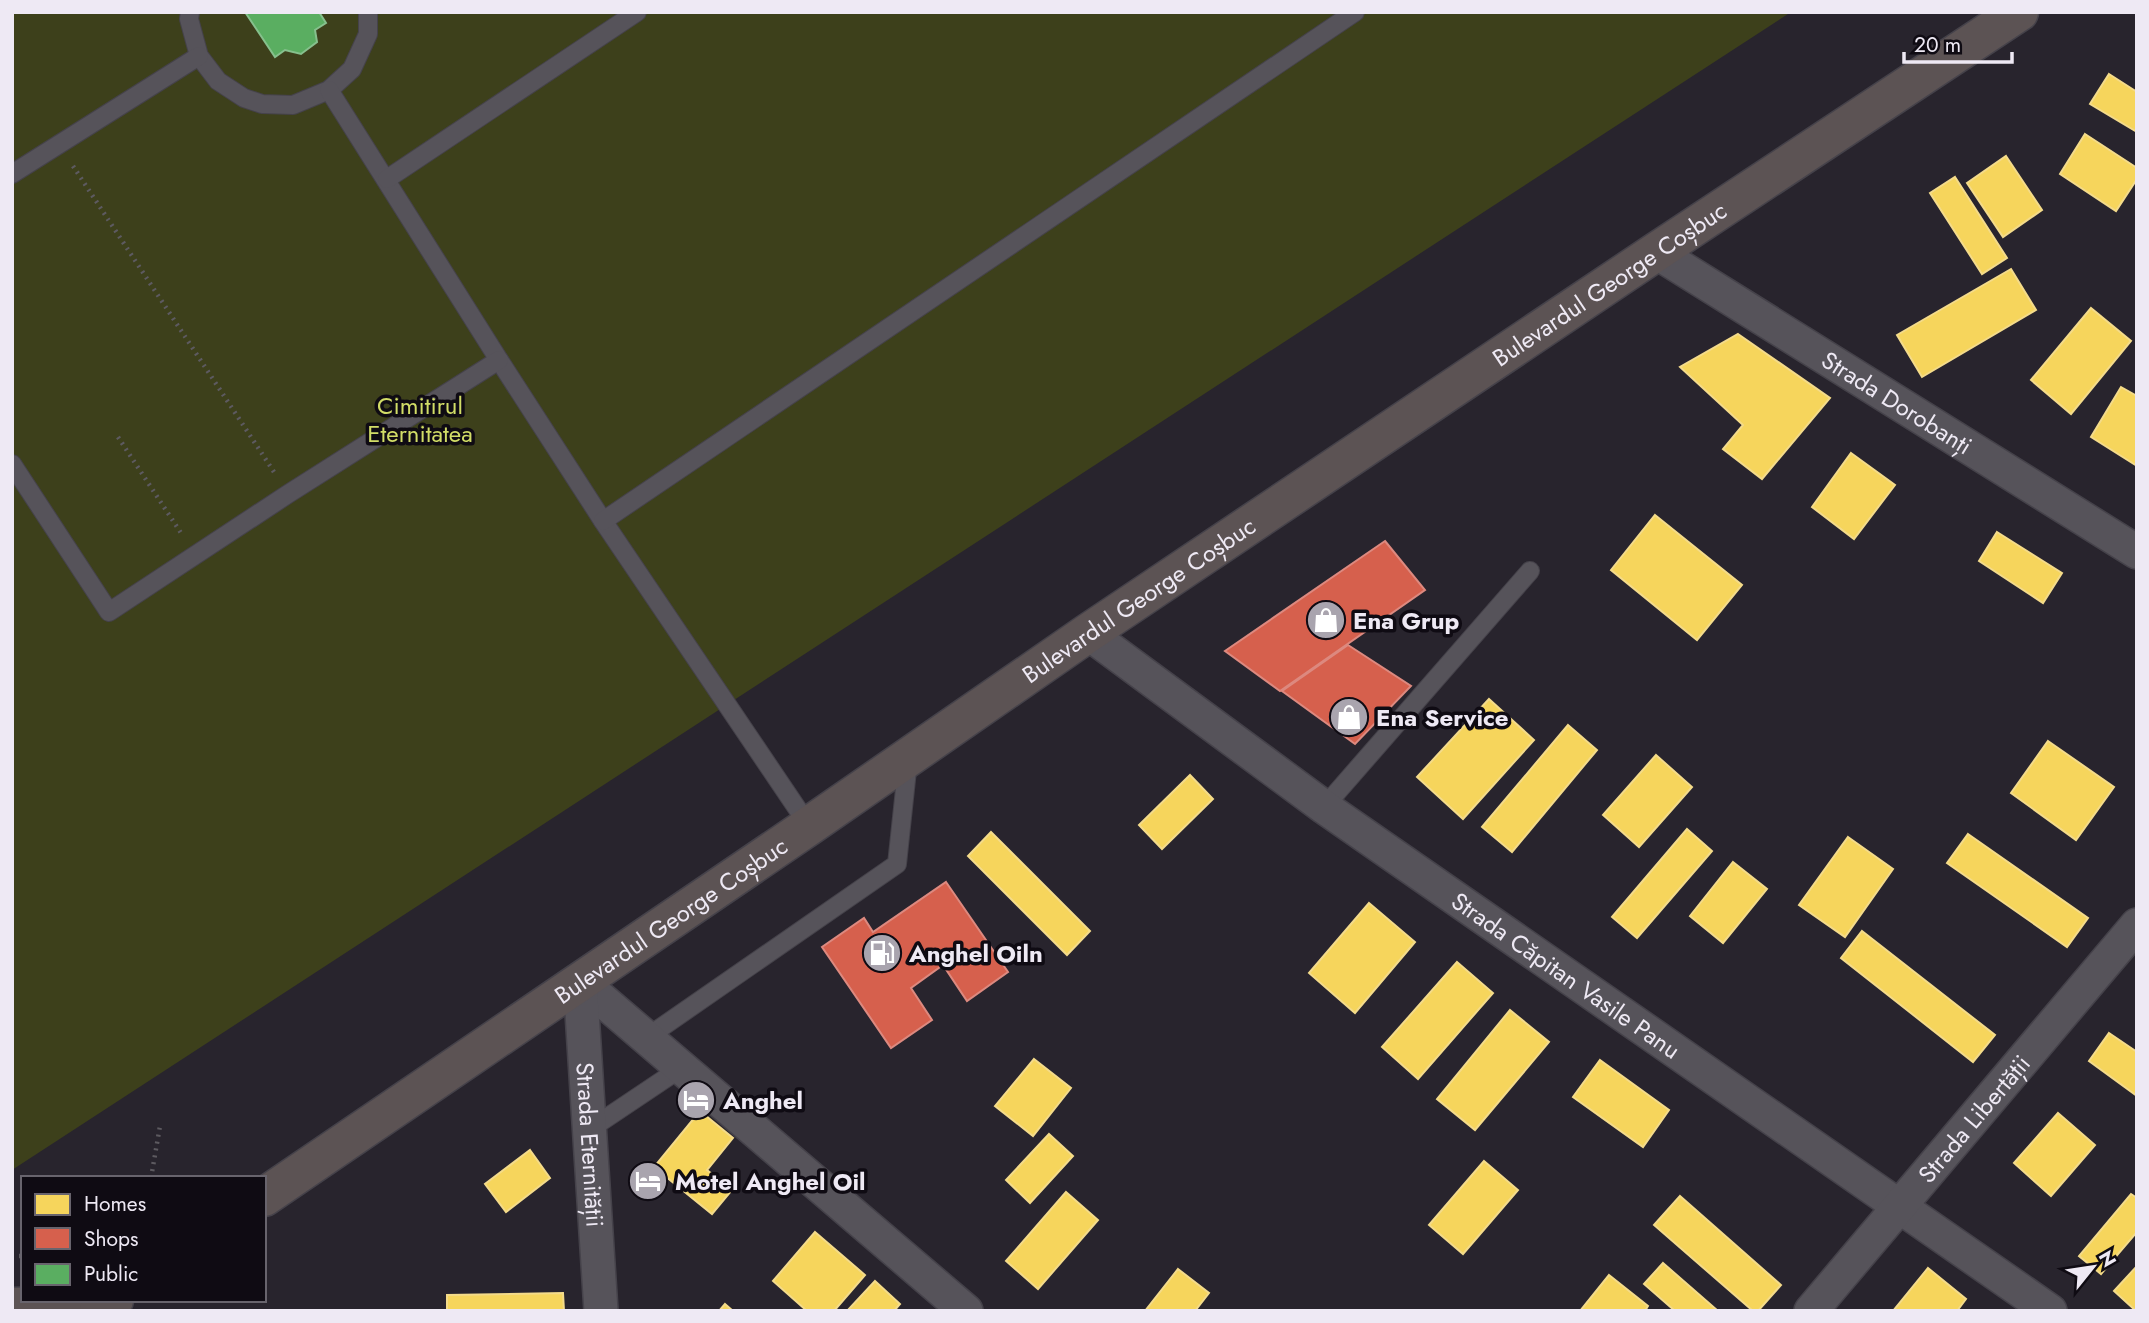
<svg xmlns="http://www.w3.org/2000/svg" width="2149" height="1323" font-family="Jost,sans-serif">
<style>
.green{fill:#3d401b}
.homes{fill:#f6d55c;stroke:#f4db8a;stroke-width:2}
.shops{fill:#d6604d;stroke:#dd897f;stroke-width:2}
.public{fill:#5aae61;stroke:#86c08d;stroke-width:2}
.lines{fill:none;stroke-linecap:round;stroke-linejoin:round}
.lane-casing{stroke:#45424a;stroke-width:20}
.street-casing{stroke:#45424a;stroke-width:36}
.primary-casing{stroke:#45424a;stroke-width:41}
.path{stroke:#5d5a60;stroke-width:4.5;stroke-dasharray:2 5;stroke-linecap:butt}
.lane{stroke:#56535a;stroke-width:18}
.street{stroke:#56535a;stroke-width:33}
.primary{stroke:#5c5354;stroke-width:38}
.labels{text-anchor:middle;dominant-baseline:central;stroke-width:7;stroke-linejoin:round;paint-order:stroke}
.street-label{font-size:24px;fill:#eee9f4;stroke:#0f0b13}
.park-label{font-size:24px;fill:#d2dd67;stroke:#0f0b13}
.poi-label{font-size:24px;font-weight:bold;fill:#eee9f4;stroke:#0f0b13;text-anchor:start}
</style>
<rect width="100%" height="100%" fill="#28242d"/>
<!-- green -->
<polygon class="green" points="12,12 1791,12 12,1170"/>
<!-- homes -->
<g class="homes">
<polygon points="2109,74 2137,92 2137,132 2090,104"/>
<polygon points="2085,134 2137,168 2137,179 2116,211 2060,174"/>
<polygon points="2006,156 2042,210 2003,237 1967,183"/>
<polygon points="1955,177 2007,258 1982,274 1930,193"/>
<polygon points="2011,269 2036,310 1922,377 1897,335"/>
<polygon points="2091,308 2131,341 2071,414 2031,380"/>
<polygon points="1738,334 1830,398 1762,479 1723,449 1743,425 1680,367"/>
<polygon points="2121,387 2137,396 2137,466 2091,437"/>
<polygon points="1851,453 1895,485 1854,539 1812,507"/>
<polygon points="1655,515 1742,585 1697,640 1611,570"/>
<polygon points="1997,532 2062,573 2043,603 1979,561"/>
<polygon points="1489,699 1534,740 1463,819 1417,777"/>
<polygon points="1568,725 1597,750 1512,852 1482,827"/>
<polygon points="2048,741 2114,787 2076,840 2011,793"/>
<polygon points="1656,755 1692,787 1639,847 1603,815"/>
<polygon points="1190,775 1213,799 1162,849 1139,825"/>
<polygon points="1687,829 1712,851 1637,938 1612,917"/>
<polygon points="991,832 1090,931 1067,955 968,856"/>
<polygon points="1968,834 2088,918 2067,947 1947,863"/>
<polygon points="1848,837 1893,869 1845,937 1799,905"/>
<polygon points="1733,862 1767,889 1723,943 1690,916"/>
<polygon points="1369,903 1415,942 1355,1013 1309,973"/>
<polygon points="1862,931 1995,1035 1973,1062 1841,958"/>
<polygon points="1457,962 1493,993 1418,1079 1382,1047"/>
<polygon points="1510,1010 1549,1042 1475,1130 1437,1099"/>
<polygon points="2109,1033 2137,1052 2137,1096 2089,1061"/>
<polygon points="1034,1059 1071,1088 1033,1136 995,1106"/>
<polygon points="1600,1060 1669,1110 1643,1147 1573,1097"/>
<polygon points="700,1111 733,1138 707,1170 732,1190 712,1214 654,1167"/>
<polygon points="2058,1113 2095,1145 2051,1196 2014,1163"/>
<polygon points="1049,1134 1073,1156 1030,1203 1006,1180"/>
<polygon points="530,1150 550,1178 506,1212 485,1184"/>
<polygon points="1484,1161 1518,1190 1463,1254 1429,1225"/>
<polygon points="1066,1192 1098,1220 1038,1289 1006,1261"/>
<polygon points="2131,1194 2137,1198 2137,1232 2101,1274 2079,1256"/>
<polygon points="1680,1196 1781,1285 1758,1311 1753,1311 1654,1225"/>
<polygon points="815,1232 865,1275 834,1311 807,1311 773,1281"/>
<polygon points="1663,1263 1718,1311 1675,1311 1644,1284"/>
<polygon points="2137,1266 2137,1311 2136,1311 2114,1291"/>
<polygon points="1928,1268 1966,1299 1957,1311 1893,1311"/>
<polygon points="1178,1269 1209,1293 1195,1311 1145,1311"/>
<polygon points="1609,1275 1648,1306 1645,1311 1580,1311"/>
<polygon points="875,1281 900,1304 894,1311 847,1311"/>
<polygon points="563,1293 564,1311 447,1311 447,1295"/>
<polygon points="725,1304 733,1311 719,1311"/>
</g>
<!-- shops -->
<g class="shops">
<polygon points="1385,541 1425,590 1280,691 1225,651"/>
<polygon points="1348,645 1411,686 1355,744 1282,691"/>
<polygon points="946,882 1008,972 967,1001 943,965 911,988 932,1020 891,1048 822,947 864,918 873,932"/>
</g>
<!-- public -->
<polygon class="public" points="245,12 319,12 326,23 315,30 317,42 301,54 285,50 275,57"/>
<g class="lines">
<!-- lane casing -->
<g class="lane-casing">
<g id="lane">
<polyline points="190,12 189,19 199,56 218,81 244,98 262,104 293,105 329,90 352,69 368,34 368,12"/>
<polyline points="329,90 499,360 603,521 809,826"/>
<polyline points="12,174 199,56"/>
<polyline points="387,179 637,12"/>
<polyline points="12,464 109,612 288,494 499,360"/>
<polyline points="603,521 1355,12"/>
<polyline points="1324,807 1530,571"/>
<polyline points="646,1038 897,864 908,761"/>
<polyline points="590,1129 681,1068"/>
</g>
</g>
<!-- street casing -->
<g class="street-casing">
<g id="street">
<path id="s1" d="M1656 252 2137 552"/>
<path id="s2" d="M1088 633 1324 807 2050 1311"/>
<polyline points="580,981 966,1311"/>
<path id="s3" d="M580 981 601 1311"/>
<path id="s4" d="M1811 1311 2137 925"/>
</g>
</g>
<!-- primary casing -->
<g class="primary-casing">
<g id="primary">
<path id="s5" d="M264 1197 809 826 1088 633 1656 252 2019 12"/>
<polyline points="12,1307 61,1306 83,1300"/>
<polyline points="99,1311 114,1300"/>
</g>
</g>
<!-- path -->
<g class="path">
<polyline points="73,166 274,472"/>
<polyline points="118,437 181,533"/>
<polyline points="151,1178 160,1126"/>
<polyline points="12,1256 23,1256"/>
</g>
<!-- lane -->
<use href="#lane" class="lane"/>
<!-- street -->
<use href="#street" class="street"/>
<!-- primary -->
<use href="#primary" class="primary"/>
</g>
<!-- icons -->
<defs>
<g id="shop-disc" transform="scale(2.0125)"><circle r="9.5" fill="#a9a4ae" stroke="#0f0b13"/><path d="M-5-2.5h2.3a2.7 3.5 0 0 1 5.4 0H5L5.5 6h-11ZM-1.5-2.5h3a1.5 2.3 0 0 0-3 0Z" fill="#fff"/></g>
<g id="fuel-disc" transform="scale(2.0125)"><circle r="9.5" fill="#a9a4ae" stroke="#0f0b13"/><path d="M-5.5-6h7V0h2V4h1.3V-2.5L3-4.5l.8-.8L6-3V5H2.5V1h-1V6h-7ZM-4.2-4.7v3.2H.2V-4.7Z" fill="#fff"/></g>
<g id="hotel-disc" transform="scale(2.0125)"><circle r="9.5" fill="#a9a4ae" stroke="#0f0b13"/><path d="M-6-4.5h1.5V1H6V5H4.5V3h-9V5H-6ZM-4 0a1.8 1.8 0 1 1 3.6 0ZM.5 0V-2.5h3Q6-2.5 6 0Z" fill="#fff"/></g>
</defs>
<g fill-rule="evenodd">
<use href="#shop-disc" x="1326" y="620"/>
<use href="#shop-disc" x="1349" y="717"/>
<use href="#fuel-disc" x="882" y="953"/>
<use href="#hotel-disc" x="696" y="1100"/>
<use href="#hotel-disc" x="648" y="1181"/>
</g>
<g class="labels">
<!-- street labels -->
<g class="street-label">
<text stroke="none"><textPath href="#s5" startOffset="1626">Bulevardul George Coșbuc</textPath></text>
<text stroke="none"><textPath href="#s1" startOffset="284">Strada Dorobanți</textPath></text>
<text stroke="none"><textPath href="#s5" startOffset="1059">Bulevardul George Coșbuc</textPath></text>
<text stroke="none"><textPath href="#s5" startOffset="492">Bulevardul George Coșbuc</textPath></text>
<text stroke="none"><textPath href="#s2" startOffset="588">Strada Căpitan Vasile Panu</textPath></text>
<text stroke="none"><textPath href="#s4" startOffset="252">Strada Libertății</textPath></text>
<text stroke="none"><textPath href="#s3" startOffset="164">Strada Eternității</textPath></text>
</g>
<!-- park labels -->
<g class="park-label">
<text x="420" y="405">Cimitirul<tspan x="420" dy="28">Eternitatea</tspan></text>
</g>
<!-- poi labels -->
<g class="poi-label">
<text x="1353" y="620">Ena Grup</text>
<text x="1376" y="717">Ena Service</text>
<text x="909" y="953">Anghel Oiln</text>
<text x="723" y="1100">Anghel</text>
<text x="675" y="1181">Motel Anghel Oil</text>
</g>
</g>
<!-- border -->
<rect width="2149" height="1323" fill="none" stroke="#eee9f4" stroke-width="28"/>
<!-- legend -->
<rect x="21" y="1176" width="245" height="126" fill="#0f0b13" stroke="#68646d" stroke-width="2"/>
<rect x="35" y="1194" width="35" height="21" fill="#f6d55c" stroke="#68646d" stroke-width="2"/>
<text x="84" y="1211" font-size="21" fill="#eee9f4">Homes</text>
<rect x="35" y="1228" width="35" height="21" fill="#d6604d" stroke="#68646d" stroke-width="2"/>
<text x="84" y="1246" font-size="21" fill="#eee9f4">Shops</text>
<rect x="35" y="1264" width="35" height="21" fill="#5aae61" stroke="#68646d" stroke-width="2"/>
<text x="84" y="1281" font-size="21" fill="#eee9f4">Public</text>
<!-- north arrow -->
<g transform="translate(2093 1267) rotate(60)" stroke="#0f0b13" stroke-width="5" paint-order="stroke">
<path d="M0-5L12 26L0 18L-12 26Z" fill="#eee9f4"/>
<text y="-10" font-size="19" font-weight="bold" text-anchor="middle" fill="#eee9f4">N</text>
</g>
<!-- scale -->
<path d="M1904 52v10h108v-10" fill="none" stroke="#eee9f4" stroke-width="3.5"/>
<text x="1914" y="52" font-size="21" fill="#eee9f4" stroke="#0f0b13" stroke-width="5" paint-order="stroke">20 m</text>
</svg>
